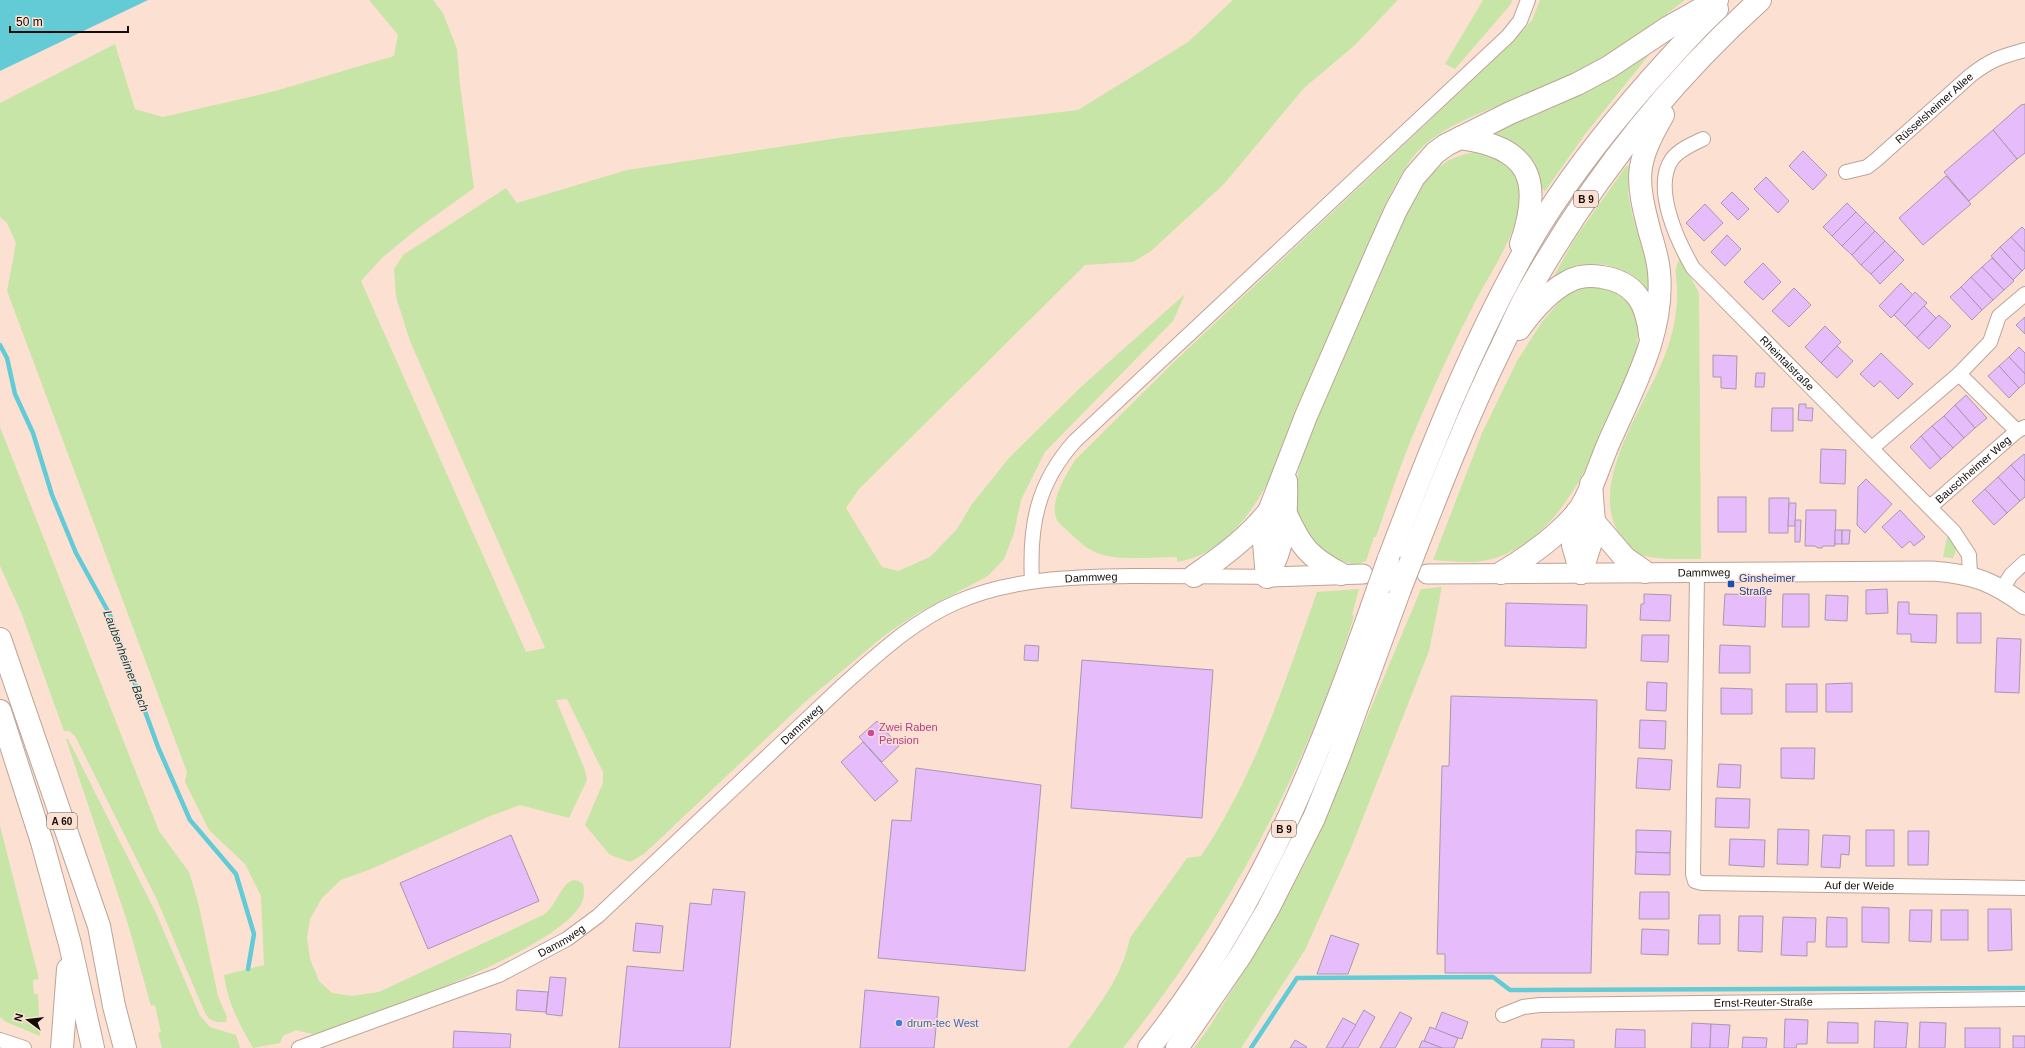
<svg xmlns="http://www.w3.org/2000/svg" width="2025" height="1048" font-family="Helvetica,sans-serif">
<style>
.green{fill:#c7e5a6}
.water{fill:#63cbd6}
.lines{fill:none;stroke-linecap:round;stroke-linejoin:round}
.stream{stroke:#63cbd6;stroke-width:4.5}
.building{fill:#e7bcfb;stroke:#a698ae}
.street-casing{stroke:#bda397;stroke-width:16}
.secondary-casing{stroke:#bda397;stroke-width:21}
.highway-casing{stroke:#bda397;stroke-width:24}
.street{stroke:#fff;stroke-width:14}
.secondary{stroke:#fff;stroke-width:19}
.highway{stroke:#fff;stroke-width:22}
.highway-bridge-casing{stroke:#bda397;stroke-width:24;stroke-linecap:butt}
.highway-bridge{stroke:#fff;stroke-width:22}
.transit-dot{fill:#1a4fb4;stroke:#fce1d3;stroke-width:1.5}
.hotel-dot{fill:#d1479c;stroke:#fce1d3;stroke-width:1.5}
.shop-dot{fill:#3f7fe0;stroke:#fce1d3;stroke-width:1.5}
.labels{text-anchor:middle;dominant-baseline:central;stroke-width:3;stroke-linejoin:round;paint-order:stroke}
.shield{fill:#fce1d3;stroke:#5a4c44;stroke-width:1}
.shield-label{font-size:10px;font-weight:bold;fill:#140c07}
.street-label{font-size:11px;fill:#140c07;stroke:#fce1d3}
.transit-label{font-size:11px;fill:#164399;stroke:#fce1d3;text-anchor:start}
.hotel-label{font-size:11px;fill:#b23c85;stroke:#fce1d3;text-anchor:start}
.shop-label{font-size:11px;fill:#366cbe;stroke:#fce1d3;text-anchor:start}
.water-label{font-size:12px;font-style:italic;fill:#0b3d42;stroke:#fce1d3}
</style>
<rect width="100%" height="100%" fill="#fce1d3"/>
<!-- green -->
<g class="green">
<path d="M369 0H433L443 13 457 49 460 85 474 188 417 229 383 257 361 281 526 652 545 648 410 341 396 297 394 269 403 255 506 188 517 203 627 170 845 137 1078 110 1188 42 1233 0H1398L1354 46 1304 88 1224 184 1151 251 1133 262 1085 265 859 489 846 508 882 567 898 571 930 557 957 529 972 504 1009 458 1082 386 1185 294 1173 321 1045 452 1021 500 1014 533 1004 559 988 576 918 613 885 635 806 701 644 854 630 862 610 855 585 825 603 783V772L567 699 556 700 585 770 587 780 569 818 520 805 490 816 371 869 341 880 322 898 310 919 307 938 310 959 319 981 332 993 352 996 379 992C434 966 489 941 543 915 557 909 564 868 583 884 584 890 585 896 582 902 564 947 385 1010 337 1029L312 1034 296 1030 283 1036 280 1043 253 1048C239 1023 228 1004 224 975L264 965 261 896 245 864 209 830 185 782 187 772 7 291 16 243 7 223 0 217V103L115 44 135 109 163 117 275 91 394 56 398 35Z"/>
<polygon points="1483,0 1512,0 1511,4 1455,69 1445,64"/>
<path d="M1540 0H1685C1646 30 1605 60 1560 81 1519 99 1456 117 1423 146 1406 162 1395 186 1384 207L1275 469C1254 510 1226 554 1177 562V557C1157 557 1118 561 1100 554 1088 550 1079 542 1070 533 1066 529 1060 525 1057 520 1048 502 1067 474 1075 460L1177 359 1514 41 1532 20Z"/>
<path d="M1647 53 1649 55 1586 133 1545 191C1532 182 1530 165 1521 152 1515 141 1501 136 1490 132Z"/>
<path d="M1477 152C1498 157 1519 165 1521 190 1524 225 1489 274 1473 306 1453 344 1435 384 1418 423 1402 460 1389 499 1376 537H1374L1366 561 1355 565 1332 558 1317 548 1298 519 1295 494 1300 462 1313 426 1377 282 1376 278C1390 246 1415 181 1445 163 1455 156 1465 154 1477 152Z"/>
<path d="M1627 165 1629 167 1628 193 1632 214 1651 273V298C1648 293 1645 286 1641 282 1625 266 1597 260 1576 266 1570 268 1563 274 1557 278L1554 276 1574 240Z"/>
<path d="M1680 257 1699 293 1701 559C1682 559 1662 560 1644 556 1635 554 1628 546 1623 539 1582 487 1648 404 1666 352 1673 334 1677 314 1677 295 1678 279 1672 274 1680 257Z"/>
<path d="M1589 285C1609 289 1626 291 1635 313 1640 324 1638 340 1636 352 1635 362 1628 373 1625 383 1609 424 1586 477 1558 512 1547 526 1529 542 1512 551 1483 566 1465 562 1433 560L1482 433 1517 361 1542 322 1553 309 1565 296Z"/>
<path d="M0 427 159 831 189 872 198 902 218 996 227 1017 226 1022C217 1023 210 1022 205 1013L157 900 75 736 69 731H64L21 612 0 566Z"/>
<polygon points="1947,537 1951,537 1957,548 1953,558 1943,557"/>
<polygon points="1442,587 1429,651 1351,848 1305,950 1241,1048 1194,1048 1208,1029 1255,953 1307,860 1421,589"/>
<path d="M1359 589 1352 615 1354 616C1306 772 1225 920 1123 1048H1068C1092 1014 1122 980 1130 938L1187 858 1201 856C1255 776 1285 682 1317 592Z"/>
<polygon points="66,739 68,739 156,913 200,1016 210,1027 236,1035 240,1048 162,1048 158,1033 161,1032 155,1005 151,1006 128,924"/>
<polygon points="0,826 39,979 33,980 34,994 38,994 40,1036 6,1022 0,1017"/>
</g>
<!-- water -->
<polygon class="water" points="0,0 148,0 0,71"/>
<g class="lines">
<!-- stream -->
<g class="stream">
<polyline points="0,345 7,358 15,394 33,433 52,495 76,553 110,615 158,747 190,820 236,874 254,934 248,969"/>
<polyline points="1251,1048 1297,978 1493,977 1510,990 2025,988"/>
</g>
</g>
<!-- building -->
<g class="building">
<polygon points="2025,104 2025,153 2017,159 1993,130 2021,105"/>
<polygon points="1993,130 2017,159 1969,201 1944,172"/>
<polygon points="1803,151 1827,175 1813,190 1789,166"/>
<polygon points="1946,176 1971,204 1923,245 1899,218"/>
<polygon points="1766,177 1789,201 1778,213 1754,189"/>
<polygon points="1732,192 1749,209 1738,220 1721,203"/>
<polygon points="1847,203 1856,212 1832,236 1823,227"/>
<polygon points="1705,204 1723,223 1704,241 1686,223"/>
<polygon points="1856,212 1866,222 1842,246 1832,236"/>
<polygon points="1866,222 1875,231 1852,255 1842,246"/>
<polygon points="2022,227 2025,230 2025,252 2011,237"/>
<polygon points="1875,231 1885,241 1861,265 1852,255"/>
<polygon points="1727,235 1741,249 1725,266 1711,252"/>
<polygon points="2011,237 2025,252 2025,268 2022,271 2000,247"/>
<polygon points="1885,241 1895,251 1871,274 1861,265"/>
<polygon points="2000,247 2022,271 2013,280 1991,256"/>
<polygon points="1895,251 1904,260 1880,284 1871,274"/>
<polygon points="1992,258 2014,281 2004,290 1982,267"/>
<polygon points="1763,263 1781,282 1763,300 1744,282"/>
<polygon points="1982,267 2004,290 1993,300 1971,277"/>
<polygon points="1971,277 1993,300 1982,310 1961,287"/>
<polygon points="1901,283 1913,295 1891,318 1879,306"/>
<polygon points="1961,287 1982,310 1972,320 1950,297"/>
<polygon points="1794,288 1811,305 1789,327 1772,311"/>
<polygon points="1915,292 1927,303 1905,326 1894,315"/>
<polygon points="1924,306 1936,318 1917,338 1905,326"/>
<polygon points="1939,315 1951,326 1929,349 1917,338"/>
<polygon points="2025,317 2025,334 2016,325"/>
<polygon points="1825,326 1841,342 1821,363 1805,347"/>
<polygon points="1837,346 1853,361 1837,378 1821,363"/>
<polygon points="2019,347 2025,353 2025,374 2009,357"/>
<polygon points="1881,353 1913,384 1898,399 1880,381 1874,387 1860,374"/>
<polygon points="1713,355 1737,356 1736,389 1721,388 1721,377 1713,377"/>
<polygon points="2009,357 2025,374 2025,383 2019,388 1999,366"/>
<polygon points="1999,366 2019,388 2009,398 1988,376"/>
<polygon points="1756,373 1765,373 1764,387 1755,387"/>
<polygon points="1966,395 1987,418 1975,428 1955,405"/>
<polygon points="1799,404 1806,404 1806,408 1813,408 1812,421 1798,420"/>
<polygon points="1955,405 1975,428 1964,438 1944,416"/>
<polygon points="1772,408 1793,408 1793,431 1771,431"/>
<polygon points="1944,416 1964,438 1953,448 1932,426"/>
<polygon points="1932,426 1953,448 1941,459 1921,436"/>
<polygon points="1921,436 1941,459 1930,469 1910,447"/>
<polygon points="1821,449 1846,450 1845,484 1820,483"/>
<polygon points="2024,454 2025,455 2025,481 2011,465"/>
<polygon points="2011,465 2025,481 2025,497 2020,501 1998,477"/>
<polygon points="1998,477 2020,501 2007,513 1985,489"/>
<polygon points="1866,479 1892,504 1865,533 1857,525 1858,487"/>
<polygon points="1985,489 2007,513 1994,525 1972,501"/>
<rect x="1718" y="497" width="28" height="35"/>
<polygon points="1769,498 1789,498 1788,533 1769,533"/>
<polygon points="1789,503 1796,503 1795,526 1788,526"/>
<polygon points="1806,510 1836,510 1835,546 1823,546 1822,548 1818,548 1815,546 1805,546"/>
<polygon points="1900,510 1925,537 1914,546 1910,541 1902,548 1882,527"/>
<polygon points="1795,520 1801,520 1800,542 1795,542"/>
<rect x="1835" y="530" width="7" height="14"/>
<polygon points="1842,530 1850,530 1849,544 1842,544"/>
<polygon points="1887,589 1888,613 1866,614 1866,590"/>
<polygon points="1644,594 1671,595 1670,621 1640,620 1641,604 1644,604"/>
<polygon points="1725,594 1766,595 1765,627 1723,625"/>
<polygon points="1783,594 1809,594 1809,627 1782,627"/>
<polygon points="1826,595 1848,596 1847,621 1825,620"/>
<polygon points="1898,602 1909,602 1909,614 1937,615 1936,643 1911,642 1911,634 1897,634"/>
<polygon points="1506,603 1587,605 1586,648 1505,646"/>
<rect x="1957" y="613" width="24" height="30"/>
<polygon points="1642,635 1669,635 1668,662 1641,661"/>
<polygon points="1997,638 2021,639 2019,693 1995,692"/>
<polygon points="1025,645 1039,646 1038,661 1024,660"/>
<polygon points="1720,645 1750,646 1750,673 1719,673"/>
<polygon points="1082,660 1213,670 1202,818 1071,808"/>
<polygon points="1647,682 1667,683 1666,711 1646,710"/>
<polygon points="1852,683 1852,712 1826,712 1826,684"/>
<rect x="1786" y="684" width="31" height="28"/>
<polygon points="1721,688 1752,689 1752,714 1721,714"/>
<polygon points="1451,696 1597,700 1591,973 1445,973 1445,954 1437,954 1442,766 1449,766"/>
<polygon points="1640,720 1666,721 1665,749 1639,748"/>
<polygon points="877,721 899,746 882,762 859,737"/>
<polygon points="863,742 898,781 875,801 841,762"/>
<polygon points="1781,748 1815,748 1814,779 1781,778"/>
<polygon points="1638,758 1672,760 1670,790 1636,788"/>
<polygon points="1719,764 1741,765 1740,788 1717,787"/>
<polygon points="916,768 1041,785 1025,971 878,958 892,820 911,821"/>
<polygon points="1716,798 1750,799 1749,828 1715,827"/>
<polygon points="1778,829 1809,830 1808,865 1777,864"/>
<polygon points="1636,830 1671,831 1670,853 1636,852"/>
<rect x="1866" y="830" width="28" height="36"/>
<polygon points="1908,831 1929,831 1928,865 1908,865"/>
<polygon points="511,835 539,901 428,949 400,883"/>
<polygon points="1823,835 1850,836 1849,855 1841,854 1840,868 1821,867"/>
<polygon points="1730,839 1765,840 1764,867 1729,865"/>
<polygon points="1636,852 1670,853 1670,875 1635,874"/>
<polygon points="713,889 745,892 730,1048 619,1048 627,966 683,971 690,903 711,905"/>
<polygon points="1640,892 1669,892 1669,919 1639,919"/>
<polygon points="1862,907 1889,908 1889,943 1862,942"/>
<polygon points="1988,909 2011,909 2012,950 1988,951"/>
<polygon points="1910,910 1932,910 1931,942 1909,941"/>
<rect x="1941" y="910" width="27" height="30"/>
<polygon points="1699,915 1720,915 1720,944 1698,944"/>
<polygon points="1739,916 1763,916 1762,952 1738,951"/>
<polygon points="1783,917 1816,918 1815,942 1807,942 1807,956 1781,955"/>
<polygon points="1827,917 1847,918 1847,947 1826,947"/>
<polygon points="636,923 663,926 660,953 633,951"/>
<polygon points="1642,929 1669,930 1668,955 1641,954"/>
<polygon points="1331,935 1359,944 1348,974 1317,974"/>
<polygon points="550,977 566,978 562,1016 546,1014"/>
<polygon points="517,990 548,992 546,1012 516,1010"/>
<polygon points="865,990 939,997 934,1048 860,1048"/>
<polygon points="1364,1010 1375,1017 1358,1048 1342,1048"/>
<polygon points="1400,1012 1412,1018 1395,1048 1380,1048"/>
<polygon points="1442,1012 1468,1022 1462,1039 1435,1030"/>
<polygon points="1343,1018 1356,1025 1342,1048 1326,1048"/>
<polygon points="1785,1019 1808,1020 1807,1044 1797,1044 1796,1048 1784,1048"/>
<polygon points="1875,1021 1908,1023 1906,1048 1874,1048"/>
<polygon points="1828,1022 1858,1023 1858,1043 1827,1043"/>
<polygon points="1920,1022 1946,1023 1945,1048 1919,1048"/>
<polygon points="1692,1023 1711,1024 1710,1048 1691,1048"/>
<polygon points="1711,1024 1730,1025 1728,1048 1710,1048"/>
<polygon points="1430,1027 1458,1038 1454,1048 1442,1048 1424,1041"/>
<rect x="1965" y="1028" width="35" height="20"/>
<polygon points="1616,1029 1645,1030 1645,1048 1615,1048"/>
<polygon points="454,1031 511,1034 510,1048 453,1048"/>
<rect x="2013" y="1036" width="12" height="12"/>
<polygon points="1743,1037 1767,1038 1766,1048 1742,1048"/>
<polygon points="1542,1039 1574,1040 1574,1048 1541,1048"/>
<polygon points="1295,1040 1307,1047 1306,1048 1290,1048"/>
<polygon points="1422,1041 1424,1041 1442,1048 1419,1048"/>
</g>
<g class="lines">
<!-- street casing -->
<g class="street-casing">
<g id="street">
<path id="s1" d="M1703 139C1692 144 1679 150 1672 159 1652 188 1678 242 1693 268L1954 532 1969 555 1970 575"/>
<path id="s2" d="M1846 172 1867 167 1876 160 1971 75C1992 59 2000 57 2025 50"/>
<polyline points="1959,374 2017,431"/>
<polyline points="1872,448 1959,374 1990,342 1999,316 2025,294"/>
<path id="s3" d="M1930 507 2017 431 2025 427"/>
<path id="s4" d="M1697 572 1693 874 1695 881 1702 883 2025 888"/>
<path d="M1032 581C1029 526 1037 483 1075 441L1508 36 1520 21 1528 0"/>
<polyline points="2002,589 2011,575 2025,562"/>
<path id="s5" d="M1503 1015 1523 1007 1540 1005 2025 999"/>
<polyline points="0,1040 24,1048"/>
<path id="s6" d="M299 1048 499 975 567 939 598 916 842 686C878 654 913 621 957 602 1015 577 1078 577 1139 576 1182 576 1224 576 1267 577"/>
</g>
</g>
<!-- secondary casing -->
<g class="secondary-casing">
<g id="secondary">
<path id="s7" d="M1427 574 1932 571C1973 574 1992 581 2025 605"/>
<polyline points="1267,577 1363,574"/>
</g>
</g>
<!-- highway casing -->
<g class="highway-casing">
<g id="highway">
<path d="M1460 138C1530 147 1543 180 1521 244"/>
<path d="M1519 329C1532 311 1549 291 1569 281 1580 275 1591 275 1602 277 1635 282 1647 303 1650 335"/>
<polyline points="1577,512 1573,545 1581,573"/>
<path d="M1286 514C1301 547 1309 557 1341 574"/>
<polyline points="1594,522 1625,558 1645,572"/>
<path d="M1388 561C1429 453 1471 345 1528 245 1562 186 1605 131 1650 80 1672 56 1693 31 1717 9"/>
<path d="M1411 561C1439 489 1467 417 1501 348 1511 328 1519 307 1531 287 1592 180 1668 83 1760 0"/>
<path d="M1501 573C1528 557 1557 536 1577 513 1590 496 1599 466 1607 447 1631 391 1665 334 1659 272 1658 259 1654 246 1650 233 1636 179 1634 165 1663 115"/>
<polyline points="1581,573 1591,542 1594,522 1591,484"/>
<path d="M1194 576C1222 557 1249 537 1270 510"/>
<path d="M1267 576C1285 547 1287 514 1286 481"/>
<polyline points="1267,577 1264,543 1270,509 1306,416 1378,250 1396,210 1414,177 1435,153 1446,145 1510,113 1577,84 1609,67 1669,27 1717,0"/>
<polyline points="0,639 99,926 114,1006 125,1048"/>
<polyline points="0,711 42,842 70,944 93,1048"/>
<polyline points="62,1048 68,969"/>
<path d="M1149 1048C1260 908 1320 756 1378 589"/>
<polyline points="1177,1048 1241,955 1268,909 1314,818 1339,756 1400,589"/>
</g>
</g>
<!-- street -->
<use href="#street" class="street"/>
<!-- secondary -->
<use href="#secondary" class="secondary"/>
<!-- highway -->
<use href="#highway" class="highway"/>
<!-- highway-bridge casing -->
<g class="highway-bridge-casing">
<g id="highway-bridge">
<polyline points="1378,589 1388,561"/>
<polyline points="1400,589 1411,561"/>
</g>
</g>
<!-- highway-bridge -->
<use href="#highway-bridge" class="highway-bridge"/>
</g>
<!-- markers -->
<rect class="transit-dot" x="1727" y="580" width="8" height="8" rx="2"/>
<circle class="hotel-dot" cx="871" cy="733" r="4"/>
<circle class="shop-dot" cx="899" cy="1023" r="4"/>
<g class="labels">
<!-- shield labels -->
<g class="shield">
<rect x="1574" y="191" width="24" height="16" rx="3"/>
<rect x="47" y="813" width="30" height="16" rx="3"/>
<rect x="1272" y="821" width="24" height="16" rx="3"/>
</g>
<g class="shield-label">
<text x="1586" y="199">B 9</text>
<text x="62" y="821">A 60</text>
<text x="1284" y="829">B 9</text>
</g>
<!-- street labels -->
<g class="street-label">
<text stroke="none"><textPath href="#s2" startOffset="111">Rüsselsheimer Allee</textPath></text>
<text stroke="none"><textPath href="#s1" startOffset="287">Rheintalstraße</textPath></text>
<text stroke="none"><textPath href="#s3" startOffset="57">Bauschheimer Weg</textPath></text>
<text stroke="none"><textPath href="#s7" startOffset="277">Dammweg</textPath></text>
<text stroke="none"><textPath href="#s6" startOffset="944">Dammweg</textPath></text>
<text stroke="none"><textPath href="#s6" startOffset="608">Dammweg</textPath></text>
<text stroke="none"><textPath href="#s4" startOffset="474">Auf der Weide</textPath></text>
<text stroke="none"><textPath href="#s6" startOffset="284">Dammweg</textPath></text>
<text stroke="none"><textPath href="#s5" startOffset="262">Ernst-Reuter-Straße</textPath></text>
</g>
<!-- transit labels -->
<g class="transit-label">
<text x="1739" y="578">Ginsheimer<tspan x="1739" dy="13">Straße</tspan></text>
</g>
<!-- hotel labels -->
<g class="hotel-label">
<text x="879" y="727">Zwei Raben<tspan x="879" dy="13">Pension</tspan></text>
</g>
<!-- shop labels -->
<g class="shop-label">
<text x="907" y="1023">drum-tec West</text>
</g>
<!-- water labels -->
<g class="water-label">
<text transform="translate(126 661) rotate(69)">Laubenheimer Bach</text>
</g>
</g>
<!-- north arrow -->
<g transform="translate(28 1020) rotate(285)" stroke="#fce1d3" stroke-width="3" paint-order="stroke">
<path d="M0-3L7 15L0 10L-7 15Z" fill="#140c07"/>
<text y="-6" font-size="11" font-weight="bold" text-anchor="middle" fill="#140c07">N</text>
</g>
<!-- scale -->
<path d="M10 26v6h118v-6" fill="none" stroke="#140c07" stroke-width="2"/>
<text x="16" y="26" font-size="12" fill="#140c07" stroke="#fce1d3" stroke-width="3" paint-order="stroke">50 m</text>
</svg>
